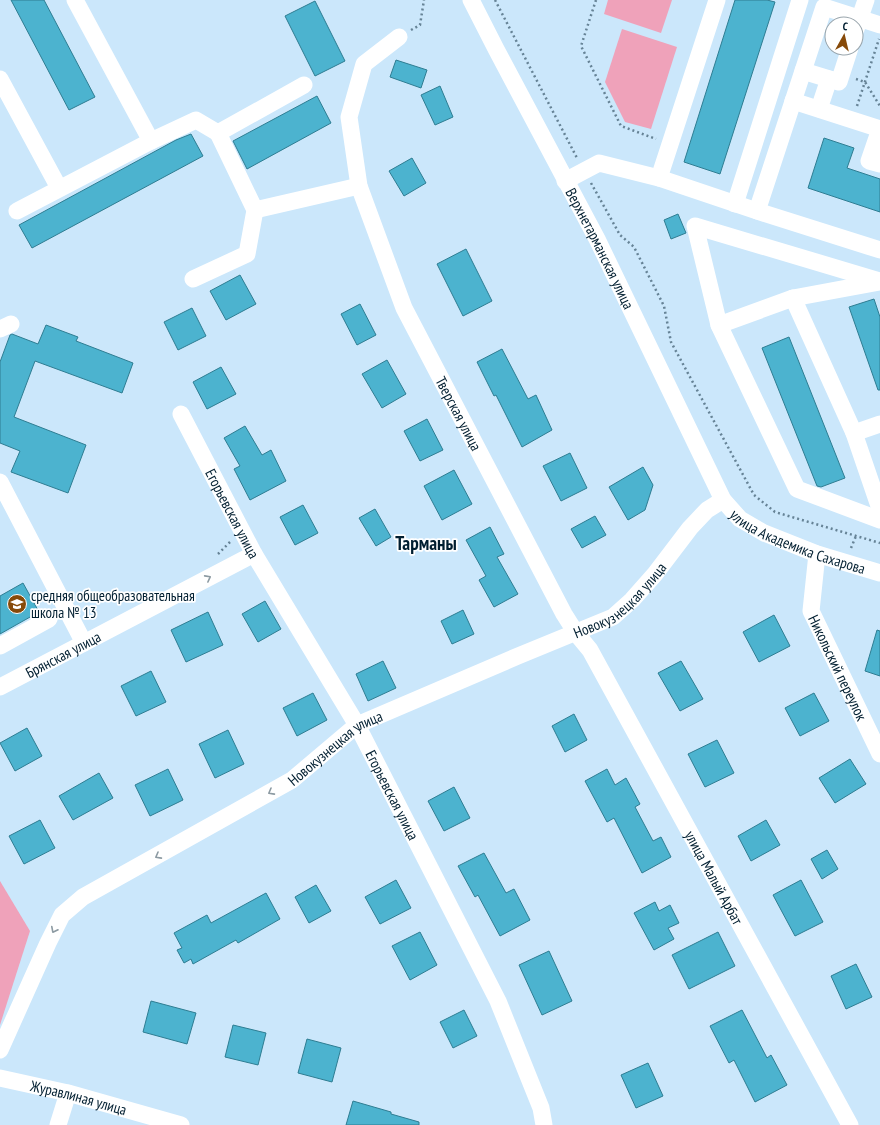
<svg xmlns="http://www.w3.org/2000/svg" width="880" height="1125" font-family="'PT Sans Narrow',sans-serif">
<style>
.green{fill:#efa2ba}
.building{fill:#4cb3cf;stroke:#2e7d92}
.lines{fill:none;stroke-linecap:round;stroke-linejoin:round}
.path{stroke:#668396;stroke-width:2.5;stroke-dasharray:2 3;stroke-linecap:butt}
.minor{stroke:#fff;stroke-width:17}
.oneway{stroke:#8c9aa2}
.labels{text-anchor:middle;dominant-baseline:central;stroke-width:3.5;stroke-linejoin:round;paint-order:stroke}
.street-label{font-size:15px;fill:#001e30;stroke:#fff}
.poi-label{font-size:15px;fill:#001e30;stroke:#fff;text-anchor:start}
.district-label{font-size:19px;font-weight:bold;fill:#001e30;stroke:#fff}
</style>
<rect width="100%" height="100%" fill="#cbe7fb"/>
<!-- green -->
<g class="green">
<polygon points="608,0 672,0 661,33 604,14"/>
<polygon points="622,29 677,47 651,129 625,122 605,82"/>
<polygon points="0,881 30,931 0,1025"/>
</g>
<!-- building -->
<g class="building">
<polygon points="11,0 44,0 95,97 69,110"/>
<polygon points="735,0 767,0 775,2 720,174 684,162"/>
<polygon points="315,1 345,61 315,76 285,16"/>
<polygon points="396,60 427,70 421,88 390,77"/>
<polygon points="440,86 453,117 435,125 421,95"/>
<polygon points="317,96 331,123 247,169 233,141"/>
<polygon points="191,134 203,156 32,248 19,225 176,140"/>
<polygon points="824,138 854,148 847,168 880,179 880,212 808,188"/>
<polygon points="412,158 426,183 404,196 389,171"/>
<polygon points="678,214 686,233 671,239 664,220"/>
<polygon points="466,249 492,301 463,316 437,264"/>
<polygon points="240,275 256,304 226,320 210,291"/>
<polygon points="874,299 880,317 880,390 878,390 849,307"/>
<polygon points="360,304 376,335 357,345 341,314"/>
<polygon points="192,308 206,336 178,350 164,322"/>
<polygon points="46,325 78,337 76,341 133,363 122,393 35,361 14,417 86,445 68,493 11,472 20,451 0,443 0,362 10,335 12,334 38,344"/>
<polygon points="789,337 845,478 821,487 817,486 762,348"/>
<polygon points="502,349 528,399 536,395 552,430 522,447 496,395 494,396 477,362"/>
<polygon points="387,360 406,394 382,408 362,374"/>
<polygon points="221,367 236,394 207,409 193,382"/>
<polygon points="427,419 443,450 420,461 404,431"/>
<polygon points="245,426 262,455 271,450 286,481 250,500 234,469 240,466 224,438"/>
<polygon points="570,453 587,488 561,501 543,466"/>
<polygon points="643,467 653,485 645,510 628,520 609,487"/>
<polygon points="454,470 472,504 442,520 424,486"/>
<polygon points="303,505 318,533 295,545 280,517"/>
<polygon points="375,509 391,537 376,546 359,518"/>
<polygon points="595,516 606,535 582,548 571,529"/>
<polygon points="490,527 504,554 497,557 518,594 494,607 479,580 486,576 466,540"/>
<polygon points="23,583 39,612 0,634 0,596"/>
<polygon points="265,601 281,629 258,642 242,614"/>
<polygon points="463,610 474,634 452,644 441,621"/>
<polygon points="208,612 223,645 186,662 171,630"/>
<polygon points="774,615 790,646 759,662 743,632"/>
<polygon points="877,630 880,631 880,676 865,671"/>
<polygon points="383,661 396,688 368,701 356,674"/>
<polygon points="681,661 703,699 680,711 658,673"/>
<polygon points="151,671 166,702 136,716 121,686"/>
<polygon points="313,693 327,720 297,736 283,708"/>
<polygon points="814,693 829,721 800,736 785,708"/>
<polygon points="574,714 587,740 565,752 552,726"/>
<polygon points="27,728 42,756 15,771 0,743"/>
<polygon points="228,730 244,764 215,778 199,744"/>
<polygon points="717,740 734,773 705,787 688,754"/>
<polygon points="850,759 866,784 835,803 819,778"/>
<polygon points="168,769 183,800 150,816 135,785"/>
<polygon points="607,769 615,785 626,778 640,804 635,807 653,841 661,837 671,857 642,873 614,818 607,822 585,781"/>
<polygon points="99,773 113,798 73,820 59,796"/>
<polygon points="454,787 470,818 444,831 428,801"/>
<polygon points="40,820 55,848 24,864 9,836"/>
<polygon points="766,820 780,845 751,861 738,836"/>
<polygon points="827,850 838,869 822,879 811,859"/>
<polygon points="484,853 506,893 514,889 530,920 500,936 478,895 475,897 458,866"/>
<polygon points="396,880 411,908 380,924 365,897"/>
<polygon points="801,880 823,922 795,936 773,895"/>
<polygon points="316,885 331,911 309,923 295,897"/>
<polygon points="266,893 280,919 238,943 236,940 193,964 191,959 184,963 177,950 182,948 174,933 207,915 211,923"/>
<polygon points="655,902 659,911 670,905 679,923 668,928 674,939 654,950 634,913"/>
<polygon points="420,932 437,965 410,980 392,946"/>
<polygon points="718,932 735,966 689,989 672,955"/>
<polygon points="549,951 572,1001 542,1015 519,965"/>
<polygon points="856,964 872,997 846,1009 831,976"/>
<polygon points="151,1001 196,1013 187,1044 143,1032"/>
<polygon points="464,1010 477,1036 453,1048 440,1022"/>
<polygon points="742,1010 767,1058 771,1055 787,1085 755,1102 734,1060 729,1063 710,1026"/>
<polygon points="233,1025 266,1033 258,1065 225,1057"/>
<polygon points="307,1039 341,1048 332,1082 298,1073"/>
<polygon points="648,1063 663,1096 636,1108 621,1075"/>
<polygon points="353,1101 391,1112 391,1114 419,1122 419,1125 346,1125"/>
</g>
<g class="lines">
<!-- path -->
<g class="path">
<polyline points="495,0 577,158"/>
<polyline points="596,0 581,46 621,126 656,139"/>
<polyline points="411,30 420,25 424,0"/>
<polyline points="856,79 865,82 880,106"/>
<polyline points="857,106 879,39"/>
<polyline points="591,183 620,235 634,247 664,306 671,342 754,495 775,512 880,543"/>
<polyline points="851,548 856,536"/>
<polyline points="218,554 230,542"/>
</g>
<!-- minor -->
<g class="minor">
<polyline points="75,0 151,141"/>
<path id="s1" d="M471 0 496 49 597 239 723 500 740 519 764 533 817 554 880 573"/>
<polyline points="717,0 659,178 757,211 880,250"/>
<polyline points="856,29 866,0"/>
<path id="s2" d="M399 37 364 64 349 117 359 186 404 308 564 614 576 633 590 650 850 1125"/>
<polyline points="803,71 839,82 850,48"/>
<polyline points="0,79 59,188"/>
<polyline points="793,101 880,129 869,161 880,164"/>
<polyline points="819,109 829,79"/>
<polyline points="565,181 599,163 659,178"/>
<polyline points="735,204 800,0"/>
<polyline points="255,210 359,186"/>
<polyline points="17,211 151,141 196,120 218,133 304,85"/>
<polyline points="757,211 824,7 880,25"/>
<polyline points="193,279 247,254 255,210 218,133"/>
<polyline points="880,281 695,226 719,325 797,489 880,520"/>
<polyline points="793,298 854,433 880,509"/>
<polyline points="719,325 793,298 879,282"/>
<polyline points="0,329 11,324"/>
<path id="s3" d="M181 414 254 554 357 725 498 1001 541 1108 544 1125"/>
<polyline points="854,433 880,424"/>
<polyline points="0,482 84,643"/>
<path id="s4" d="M817 554 811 611 880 754"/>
<polyline points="0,646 49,619"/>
<path id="s5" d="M0 687 254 554"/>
<path id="s6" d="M0 1050 48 943 62 915 83 897 292 780 357 725 518 656 613 617 632 600 655 574 690 528 707 510 723 500"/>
<path id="s7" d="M0 1078 68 1093 181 1125"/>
<polyline points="58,1125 68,1093"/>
</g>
</g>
<!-- one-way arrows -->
<defs><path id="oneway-chevron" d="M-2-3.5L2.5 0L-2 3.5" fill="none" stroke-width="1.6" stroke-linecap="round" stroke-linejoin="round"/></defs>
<g class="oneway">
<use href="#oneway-chevron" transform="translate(208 578) rotate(-28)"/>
<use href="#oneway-chevron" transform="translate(271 792) rotate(151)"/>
<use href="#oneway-chevron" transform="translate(158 856) rotate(151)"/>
<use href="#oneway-chevron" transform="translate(54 930) rotate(117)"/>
</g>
<!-- icons -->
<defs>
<g id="school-disc" transform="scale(1)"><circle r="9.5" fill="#874a09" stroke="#fff"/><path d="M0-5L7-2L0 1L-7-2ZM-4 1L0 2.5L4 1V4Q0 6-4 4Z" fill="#fff"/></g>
</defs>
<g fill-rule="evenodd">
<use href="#school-disc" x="17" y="604"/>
</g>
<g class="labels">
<!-- street labels -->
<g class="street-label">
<text stroke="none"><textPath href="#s1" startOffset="280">Верхнетарманская улица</textPath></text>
<text stroke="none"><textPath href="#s2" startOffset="418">Тверская улица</textPath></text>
<text stroke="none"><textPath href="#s3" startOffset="112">Егорьевская улица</textPath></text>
<text stroke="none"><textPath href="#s1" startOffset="648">улица Академика Сахарова</textPath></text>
<text stroke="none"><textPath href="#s6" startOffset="794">Новокузнецкая улица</textPath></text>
<text stroke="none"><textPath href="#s5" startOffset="71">Брянская улица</textPath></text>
<text stroke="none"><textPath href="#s4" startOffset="120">Никольский переулок</textPath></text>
<text stroke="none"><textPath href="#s6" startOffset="470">Новокузнецкая улица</textPath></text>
<text stroke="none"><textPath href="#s3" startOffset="436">Егорьевская улица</textPath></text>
<text stroke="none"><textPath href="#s2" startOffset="948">улица Малый Арбат</textPath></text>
<text stroke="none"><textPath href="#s7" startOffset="81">Журавлиная улица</textPath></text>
</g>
<!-- poi labels -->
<g class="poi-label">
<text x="31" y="595">средняя общеобразовательная<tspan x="31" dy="17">школа № 13</tspan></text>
</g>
<!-- district labels -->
<g class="district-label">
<text x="426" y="543">Тарманы</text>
</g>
</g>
<!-- north arrow -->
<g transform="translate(844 36) rotate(8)"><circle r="19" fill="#ffffff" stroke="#99a5ac"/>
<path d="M0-3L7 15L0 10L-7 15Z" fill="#874a09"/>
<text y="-6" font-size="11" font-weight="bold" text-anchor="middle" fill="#001e30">С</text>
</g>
</svg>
